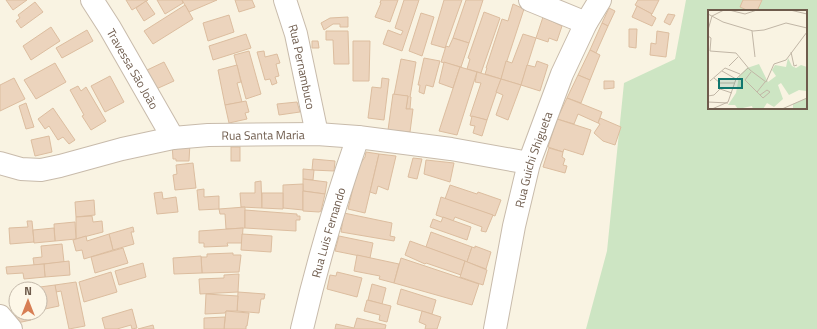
<svg xmlns="http://www.w3.org/2000/svg" width="817" height="329" font-family="'Titillium Web',sans-serif">
<style>
.green{fill:#cde5c3;fill-rule:evenodd}
.building{fill:#ecd4bd;stroke:#dcbd9f}
.lines{fill:none;stroke-linecap:round;stroke-linejoin:round}
.minor-casing{stroke:#c8bbab;stroke-width:24}
.minor{stroke:#fff;stroke-width:22}
.labels{text-anchor:middle;dominant-baseline:central;stroke-width:3;stroke-linejoin:round;paint-order:stroke}
.street-label{font-size:12px;fill:#6e5b4c;stroke:#fdf7e8}
.inset-road{fill:none;stroke:#c1b6a6;stroke-width:1}
.view{fill:#0f766e;fill-opacity:0.15;stroke:#0f766e;stroke-width:2}
.inset-edge{fill:none;stroke:#6e5b4c;stroke-width:2}
</style>
<rect width="100%" height="100%" fill="#f9f3e2"/>
<!-- green -->
<path class="green" d="M686 0H817V329H586L607 251 624 83 675 59ZM709 11H806V108H709Z"/>
<!-- building -->
<g class="building">
<polygon points="6,0 27,0 13,10"/>
<polygon points="126,0 148,0 132,10"/>
<polygon points="157,0 182,0 183,3 165,14"/>
<polygon points="182,0 217,0 189,12"/>
<polygon points="235,0 252,0 255,7 239,12"/>
<polygon points="381,0 398,0 390,22 375,17 381,3 380,3"/>
<polygon points="404,0 419,0 402,51 383,44 388,30 401,35 403,31 395,28"/>
<polygon points="444,0 462,0 445,48 431,44"/>
<polygon points="466,0 483,0 469,43 453,38"/>
<polygon points="638,0 659,0 652,14 635,5"/>
<polygon points="743,0 762,0 757,11 749,11 740,7"/>
<polygon points="146,1 155,14 144,21 136,8"/>
<polygon points="35,2 43,12 21,28 16,21 20,18 18,15"/>
<polygon points="513,4 524,9 501,79 485,74 487,68 486,68 502,19 508,21"/>
<polygon points="185,5 193,19 153,44 144,31"/>
<polygon points="637,6 652,14 651,15 656,18 652,26 632,17"/>
<polygon points="609,8 615,11 608,26 602,23"/>
<polygon points="484,12 500,18 481,73 467,69 470,59 468,58"/>
<polygon points="421,13 434,17 422,56 409,51"/>
<polygon points="668,14 675,15 670,25 664,22"/>
<polygon points="229,15 234,32 208,41 203,23"/>
<polygon points="348,17 348,27 340,27 340,24 333,24 324,30 321,23 330,18"/>
<polygon points="543,17 562,26 557,41 549,38 548,42 536,38"/>
<polygon points="602,23 608,26 596,53 590,50"/>
<polygon points="51,27 60,41 31,60 23,46"/>
<polygon points="629,29 637,29 636,48 629,47"/>
<polygon points="87,30 93,41 62,58 56,48"/>
<polygon points="326,31 348,31 349,64 334,64 333,40 326,40"/>
<polygon points="657,31 669,33 666,57 650,55 651,43 656,44"/>
<polygon points="246,34 251,48 213,60 209,46"/>
<polygon points="523,34 536,38 521,85 501,79 506,61 512,63"/>
<polygon points="453,38 469,43 461,67 441,62 446,46 449,47"/>
<polygon points="312,41 318,41 319,48 312,48"/>
<polygon points="353,41 370,41 369,81 353,81"/>
<polygon points="590,50 600,55 590,80 578,75"/>
<polygon points="249,51 261,94 246,99 234,55"/>
<polygon points="264,51 265,57 277,54 280,63 276,64 279,76 275,77 277,83 272,85 270,79 265,80 257,52"/>
<polygon points="424,58 440,61 433,87 426,85 424,94 419,92 420,85 418,85"/>
<polygon points="401,59 416,62 410,97 411,97 410,109 406,109 408,96 394,95"/>
<polygon points="537,61 548,65 540,91 521,85 527,65 535,67"/>
<polygon points="164,62 174,81 154,90 145,71"/>
<polygon points="444,62 460,67 453,88 439,83"/>
<polygon points="55,63 66,82 36,99 24,80"/>
<polygon points="237,65 241,82 237,83 242,102 225,105 218,70"/>
<polygon points="460,67 477,72 457,135 439,131"/>
<polygon points="477,72 501,79 487,120 470,116 481,83 475,82"/>
<polygon points="578,75 590,80 581,103 567,98"/>
<polygon points="110,76 124,102 105,112 91,86"/>
<polygon points="14,78 25,99 0,111 0,85"/>
<polygon points="382,78 389,79 384,120 368,118 372,87 381,88"/>
<polygon points="501,79 521,85 508,120 496,115 503,95 496,92"/>
<polygon points="604,81 614,81 614,88 604,89"/>
<polygon points="78,86 81,91 86,87 106,121 91,130 82,116 84,115 70,90"/>
<polygon points="393,94 408,96 406,109 413,109 410,132 388,130"/>
<polygon points="567,98 602,112 598,123 578,114 574,124 557,119"/>
<polygon points="246,101 249,112 245,113 247,119 229,123 225,105"/>
<polygon points="297,102 300,112 279,115 277,104"/>
<polygon points="26,103 34,127 26,129 19,106"/>
<polygon points="53,108 75,140 69,144 63,137 58,140 49,126 45,129 38,119"/>
<polygon points="472,116 487,120 482,136 473,133 475,126 470,125"/>
<polygon points="600,118 621,127 615,145 603,141 594,133 600,124 598,123"/>
<polygon points="557,119 591,130 583,155 564,149 563,152 548,147"/>
<polygon points="49,136 52,152 35,156 31,140"/>
<polygon points="172,143 190,143 189,161 176,161 176,159 173,159"/>
<rect x="231" y="147" width="9" height="14"/>
<polygon points="549,148 563,152 562,157 565,159 563,165 567,166 565,173 543,167"/>
<polygon points="366,152 379,154 365,213 348,209 358,167 365,157"/>
<polygon points="379,154 396,156 388,190 378,186 376,194 370,192"/>
<polygon points="413,158 422,159 417,179 408,177"/>
<polygon points="313,159 335,161 334,171 312,170"/>
<polygon points="426,160 454,163 450,182 424,174"/>
<polygon points="193,163 196,188 175,190 173,175 177,174 176,165"/>
<polygon points="303,169 314,170 313,180 303,179"/>
<polygon points="303,179 327,182 325,194 303,191"/>
<polygon points="261,181 262,208 241,207 240,193 255,193 255,182"/>
<polygon points="303,184 303,210 283,208 283,185"/>
<polygon points="450,185 477,194 478,192 501,200 495,216 445,199"/>
<polygon points="204,189 204,197 219,196 219,209 199,210 197,190"/>
<polygon points="303,191 325,194 321,211 319,212 303,211"/>
<polygon points="162,192 163,199 176,197 178,212 157,214 154,193"/>
<polygon points="262,193 283,193 283,209 262,208"/>
<polygon points="441,197 493,215 486,232 481,231 482,227 455,217 453,221 436,215"/>
<polygon points="94,200 95,215 76,217 75,202"/>
<polygon points="245,207 245,228 226,229 225,214 220,214 219,209"/>
<polygon points="245,210 297,214 297,216 300,216 300,220 296,220 296,231 245,228"/>
<polygon points="344,213 392,223 390,236 395,237 394,241 341,232"/>
<polygon points="92,216 93,222 102,221 103,232 76,239 76,217"/>
<polygon points="443,217 471,227 467,240 430,227 433,219 441,222"/>
<polygon points="27,221 32,221 34,242 10,244 9,228 28,227"/>
<polygon points="75,222 76,239 55,241 54,224"/>
<polygon points="133,227 134,232 131,232 134,244 113,250 109,234"/>
<polygon points="54,228 55,241 34,243 33,230"/>
<polygon points="243,228 242,243 227,243 228,246 204,247 204,243 199,243 199,231"/>
<polygon points="431,232 472,247 467,262 426,247"/>
<polygon points="109,234 113,250 84,259 82,250 76,251 73,240 86,236 87,241"/>
<polygon points="242,234 272,236 271,252 241,250"/>
<polygon points="339,236 373,243 370,258 335,251"/>
<polygon points="410,241 465,261 461,275 426,263 425,264 405,255"/>
<polygon points="62,244 64,262 34,265 33,258 42,257 41,246"/>
<polygon points="475,246 491,252 486,269 467,262 472,247 475,248"/>
<polygon points="123,248 128,263 95,273 91,257"/>
<polygon points="233,253 233,255 241,255 239,272 202,273 201,257 207,257 207,254"/>
<polygon points="357,255 399,264 394,283 379,279 380,276 354,271"/>
<polygon points="201,256 202,273 174,274 173,258"/>
<polygon points="401,258 479,284 472,305 394,283"/>
<polygon points="69,261 70,275 45,277 44,264"/>
<polygon points="465,261 487,270 483,285 460,277"/>
<polygon points="143,263 146,277 119,285 115,271"/>
<polygon points="44,264 45,277 24,279 23,273 7,274 6,267"/>
<polygon points="111,272 117,292 84,302 79,282"/>
<polygon points="337,272 362,278 357,297 327,289 330,275 336,276"/>
<polygon points="239,274 238,292 200,294 199,279 224,278 224,275"/>
<polygon points="76,282 85,326 69,329 61,291 56,292 55,285"/>
<polygon points="372,284 386,288 382,304 368,300"/>
<polygon points="55,285 59,306 45,309 40,287"/>
<polygon points="401,289 436,300 432,314 397,304"/>
<polygon points="238,292 265,294 264,299 261,299 259,313 237,311"/>
<polygon points="206,294 238,296 237,311 226,311 225,313 205,314"/>
<polygon points="16,299 16,313 30,313 31,320 17,323 12,300"/>
<polygon points="367,300 391,306 387,322 379,320 380,315 364,311"/>
<polygon points="132,309 137,328 132,329 131,325 117,329 105,329 102,318"/>
<polygon points="226,311 249,313 247,326 246,326 246,329 224,329"/>
<polygon points="422,311 441,317 437,329 425,329 426,325 419,322"/>
<polygon points="225,317 224,329 204,329 204,318"/>
<polygon points="357,318 386,325 385,329 335,329 336,324 354,328"/>
<polygon points="153,325 154,329 138,329"/>
</g>
<g class="lines">
<!-- minor casing -->
<g class="minor-casing">
<g id="minor">
<path id="s1" d="M92 0 110 28 173 138"/>
<path id="s2" d="M285 0 296 34 317 134"/>
<polyline points="530,0 586,23"/>
<path id="s3" d="M0 163 21 169 41 170 60 166 122 149 173 138 208 135 317 134 358 137 451 149 529 163"/>
<polyline points="0,316 11,329"/>
<path id="s4" d="M302 329C317 264 336 200 358 137"/>
<path id="s5" d="M495 329 514 226 529 163 562 74 586 23 600 0"/>
</g>
</g>
<!-- minor -->
<use href="#minor" class="minor"/>
</g>
<g class="labels">
<!-- street labels -->
<g class="street-label">
<text stroke="none"><textPath href="#s2" startOffset="69">Rua Pernambuco</textPath></text>
<text stroke="none"><textPath href="#s1" startOffset="80">Travessa São João</textPath></text>
<text stroke="none"><textPath href="#s3" startOffset="268">Rua Santa Maria</textPath></text>
<text stroke="none"><textPath href="#s5" startOffset="174">Rua Guichi Shigueta</textPath></text>
<text stroke="none"><textPath href="#s4" startOffset="100">Rua Luis Fernando</textPath></text>
</g>
</g>
<!-- overview -->
<g transform="translate(708 10)">
<rect width="99" height="99" fill="#f9f3e2"/>
<path d="M80 48 84 56 88 58 93 55 99 57 98 81 91 80 81 85 73 73 70 75 75 89 66 97 59 93 55 99H45L44 96 30 99 27 95H20L28 83 31 66 39 58 51 54 60 72 68 66 64 60 67 55 78 57ZM99 88V99H85V94Z" fill="#cde5c3"/>
<path class="inset-road" d="M21 0 37 4 49 0M82 0 99 4M0 4 15 12 45 21 56 20 78 13 99 18M0 20 4 6 16 0M44 21 47 47M0 26 3 28 2 41 28 43 42 60 58 72 66 54 78 50 99 22M83 42 86 56 89 55M21 56 30 47M14 61 28 69M43 62 37 70 55 88 62 82M6 68 12 73H26M2 71 17 58 32 64M49 82 57 72M52 85 59 80 62 82M0 86 6 85 12 79 24 83M0 92 20 93M4 99 20 92 28 69 40 58M74 99 99 88"/>
<path class="view" d="M11 69H34V78H11Z"/>
<rect width="99" height="99" class="inset-edge"/>
</g>
<!-- north arrow -->
<g transform="translate(28 301)"><circle r="19" fill="#fdf7e8" stroke="#c4b9aa"/>
<path d="M0-3L7 15L0 10L-7 15Z" fill="#d77e54"/>
<text y="-6" font-size="11" font-weight="bold" text-anchor="middle" fill="#6e5b4c">N</text>
</g>
</svg>
